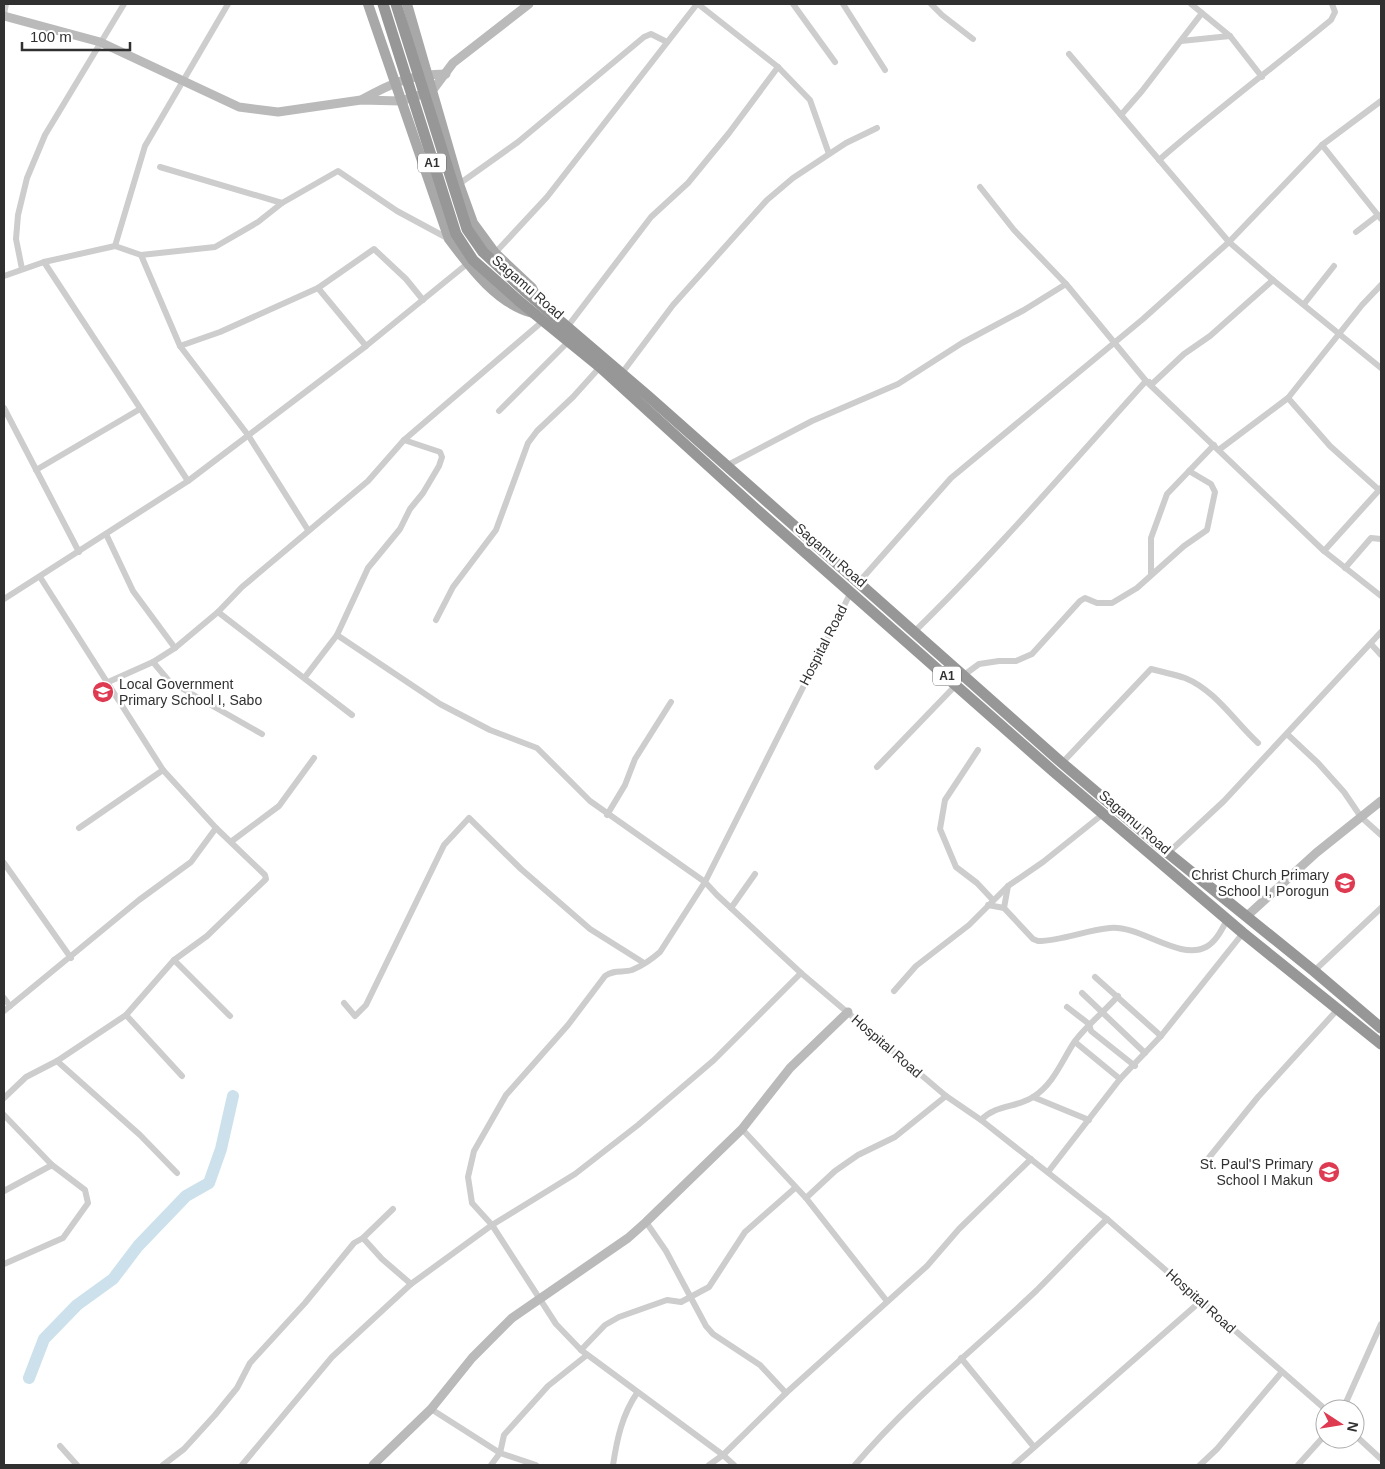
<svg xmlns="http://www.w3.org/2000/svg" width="1385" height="1469" font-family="Helvetica,sans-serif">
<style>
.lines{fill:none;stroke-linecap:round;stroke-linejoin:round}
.river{stroke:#cce1eb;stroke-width:12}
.street{stroke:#cdcdcd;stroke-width:6}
.secondary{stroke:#bababa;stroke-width:9}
.primary{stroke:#a8a8a8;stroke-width:10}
.highway{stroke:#979797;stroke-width:11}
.highway-bridge{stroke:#979797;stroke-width:11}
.labels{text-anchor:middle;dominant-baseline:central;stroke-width:5;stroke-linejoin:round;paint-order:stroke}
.shield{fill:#fff;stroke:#6e6e6e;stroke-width:1}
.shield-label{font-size:12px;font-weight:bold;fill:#303030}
.street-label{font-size:14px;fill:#303030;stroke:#fff}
.poi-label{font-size:14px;fill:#303030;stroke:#fff;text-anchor:end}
</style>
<rect width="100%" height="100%" fill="#fff"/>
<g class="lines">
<!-- river -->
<polyline class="river" points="29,1378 44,1339 77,1305 113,1279 138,1246 186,1196 209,1183 221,1149 233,1096"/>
<!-- street -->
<g class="street">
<polyline points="698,4 778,67 810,100 829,154"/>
<polyline points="793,4 835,62"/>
<polyline points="843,4 885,70"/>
<polyline points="931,4 942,15 973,39"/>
<polyline points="1202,13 1230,36 1262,77"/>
<polyline points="4,14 6,4"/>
<polyline points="1181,41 1230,36"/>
<polyline points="1069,54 1229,242 1273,280 1381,368"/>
<polyline points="1121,115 1142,91 1202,13 1191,4"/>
<polyline points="1322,145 1381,219"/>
<path d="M1159 160C1215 111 1274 67 1331 20L1335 12 1332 4"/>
<polyline points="160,167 282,203"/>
<polyline points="459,184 518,142 644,37 651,34 667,42"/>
<polyline points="980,187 1014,230 1066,284 1146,381 1324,551 1381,596"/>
<polyline points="1356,232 1378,215"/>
<polyline points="115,246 145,146 228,4"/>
<polyline points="495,253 547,197 697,4"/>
<polyline points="141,255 180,346 248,435 308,530"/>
<polyline points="44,262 188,481"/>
<polyline points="22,269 16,239 18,215 27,178 45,135 124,4"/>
<polyline points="4,276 44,262 115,246 141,255 215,247 258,222 282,203 338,171 397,211 449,239"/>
<polyline points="318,288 366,346"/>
<polyline points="1304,304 1334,266"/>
<polyline points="568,326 651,217 688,183 729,133 778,67"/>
<polyline points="180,346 220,332 318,288 374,249 406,279 423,300"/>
<polyline points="622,373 673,305 767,200 793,178 846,143 877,128"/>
<polyline points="1149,382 1151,385 1184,354 1210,336 1273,280"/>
<polyline points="1288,398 1330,446 1379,490"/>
<polyline points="4,408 79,552"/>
<polyline points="499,411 568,342"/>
<polyline points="1220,449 1288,398 1362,305 1381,285"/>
<polyline points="726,466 812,421 898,384 962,343 1024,310 1066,284"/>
<polyline points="36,470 140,409"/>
<polyline points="106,534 133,591 175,648"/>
<polyline points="1324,551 1381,488"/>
<polyline points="1345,568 1371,538 1381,539"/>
<polyline points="1151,574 1151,538 1167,494 1214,445"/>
<polyline points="859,582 951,478 1143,319 1229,242 1322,145 1381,101"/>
<polyline points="851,592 705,882 717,895 801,973 946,1096 981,1120 1107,1219 1325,1409"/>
<polyline points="4,599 188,481 366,346 467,264"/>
<polyline points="218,612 352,715"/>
<polyline points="436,620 453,587 496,530 528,443 537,431 573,397 600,367"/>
<path d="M915 631C996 552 1070 465 1146 381"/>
<path d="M337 635 440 704 490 730 537 748 590 801 705 882 660 952C652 959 642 966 632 970 623 973 614 969 605 976L568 1025 506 1095 474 1151 468 1177 472 1203 492 1225 556 1324 581 1350 723 1455 734 1465"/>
<polyline points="1371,644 1381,655"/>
<polyline points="153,662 169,681 262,734"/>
<polyline points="964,675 979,664 999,661 1016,661 1032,654 1080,601 1085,598 1097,603 1112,603 1137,588 1184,546 1207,530 1215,492 1211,484 1189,471"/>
<polyline points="305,677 337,635 368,568 400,529 410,509 423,493 439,466 442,457 440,452 404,440"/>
<polyline points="106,683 153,662 175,648 218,612 242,587 368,481 404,440 543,321"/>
<polyline points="1287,734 1318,763 1344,792 1361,817 1381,835"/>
<polyline points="978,750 945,800 940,829 956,867 977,883 992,899"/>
<path d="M1062 763 1151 669C1162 672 1174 674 1185 678 1215 690 1235 722 1258 743"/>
<polyline points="877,767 956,685"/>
<polyline points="607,815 625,785 635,759 671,702"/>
<polyline points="79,828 163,770"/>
<polyline points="232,841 279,806 314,758"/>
<polyline points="1168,853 1224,801 1381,632"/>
<polyline points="4,863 71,958"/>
<path d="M988 905 1004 908 1033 939 1038 941C1062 941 1086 930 1110 928 1140 925 1179 961 1206 947 1216 942 1222 929 1227 920"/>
<polyline points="731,908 755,874"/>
<polyline points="1004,908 1008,886"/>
<polyline points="174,960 230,1016"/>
<polyline points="1314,971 1381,908"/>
<polyline points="1095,977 1161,1036"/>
<polyline points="894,991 916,966 969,925 1008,886 1043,862 1103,814"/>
<polyline points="1082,993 1145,1053"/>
<polyline points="4,998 10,1006"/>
<polyline points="344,1003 355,1016 366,1005 444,845 469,818 521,869 590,929 644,963"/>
<polyline points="1067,1007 1089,1024 1091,1031 1135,1066"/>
<polyline points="4,1011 139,900 191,862 216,828"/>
<polyline points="126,1015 182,1076"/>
<polyline points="1075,1042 1120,1079"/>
<polyline points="57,1061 140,1135 177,1173"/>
<polyline points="1033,1097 1089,1120"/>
<polyline points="4,1098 26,1077 57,1061 126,1015 174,960 207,936 266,879 265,875 216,828 163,770 40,577"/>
<polyline points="4,1115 52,1165 85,1190 88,1203 63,1238 4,1264"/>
<path d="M981 1120C997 1104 1016 1108 1033 1097 1054 1084 1062 1060 1075 1041 1088 1024 1104 1012 1118 996"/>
<polyline points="742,1129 806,1198 886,1300"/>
<polyline points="1207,1160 1258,1097 1338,1009"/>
<polyline points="1048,1172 1120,1079 1161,1036 1243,933"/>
<polyline points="4,1191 52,1165"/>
<polyline points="806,1198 835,1171 858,1155 895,1137 946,1096"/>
<polyline points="646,1222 666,1251 706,1326 713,1334 760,1365 786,1393"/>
<polyline points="363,1238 382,1259 411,1284"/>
<polyline points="581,1350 605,1325 619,1317 667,1300 681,1302 709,1287 745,1232 795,1188"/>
<polyline points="961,1358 1034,1447"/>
<polyline points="431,1409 500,1453 536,1465"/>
<polyline points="1343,1409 1381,1324"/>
<polyline points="1355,1435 1381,1459"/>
<polyline points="60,1446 77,1465"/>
<polyline points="163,1465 184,1449 215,1415 237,1388 250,1363 305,1303 354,1243 363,1238 393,1209"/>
<polyline points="242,1465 332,1357 411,1284 492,1225 575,1174 638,1125 714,1060 801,973"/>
<polyline points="491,1465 500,1453 504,1435 548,1386 587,1355"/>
<path d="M613 1465C617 1439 622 1415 637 1393"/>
<polyline points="709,1465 723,1455 786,1393 927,1266 959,1229 1031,1159"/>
<path d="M855 1465C910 1400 976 1348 1037 1290 1061 1266 1083 1242 1107 1219"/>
<polyline points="1014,1465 1202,1300"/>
<polyline points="1200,1465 1217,1449 1281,1373"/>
<polyline points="1298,1465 1325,1435"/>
</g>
<!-- secondary -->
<g class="secondary">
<polyline points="4,16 100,42 239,107 278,112 361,100 401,101 432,91 453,63 529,4"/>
<path d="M363 99C392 83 412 74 446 74"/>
<polyline points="1247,916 1316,853 1381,801"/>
<polyline points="373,1465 431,1409 472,1358 512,1318 628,1238 646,1222 742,1129 790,1068 848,1012"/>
</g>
<!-- primary -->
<g class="primary">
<path d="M368 4 449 239C470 267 497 304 533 313"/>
<polyline points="407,4 459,184 473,223 495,253 532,288 539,302"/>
</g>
<!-- highway -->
<g class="highway">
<polyline points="525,291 649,397 1062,763 1168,853 1314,971 1381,1028"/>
<polyline points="519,301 600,367 756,509 1054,772 1243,933 1381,1044"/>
</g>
<!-- highway-bridge -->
<g class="highway-bridge">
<polyline points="383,4 456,234 473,260 519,301"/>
<polyline points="396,4 467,229 483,252 525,291"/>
</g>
</g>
<!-- icons -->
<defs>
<g id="school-disc" transform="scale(1.125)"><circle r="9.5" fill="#de3a51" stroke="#fff"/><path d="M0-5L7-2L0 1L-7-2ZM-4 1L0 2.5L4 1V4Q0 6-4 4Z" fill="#fff"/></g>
</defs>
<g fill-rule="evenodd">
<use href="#school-disc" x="103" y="692"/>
<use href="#school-disc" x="1345" y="883"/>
<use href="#school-disc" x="1329" y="1172"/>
</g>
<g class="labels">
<!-- shield labels -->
<g class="shield">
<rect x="418" y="153.5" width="28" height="19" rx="4"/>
<rect x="933" y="666.5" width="28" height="19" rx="4"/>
</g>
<g class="shield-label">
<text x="432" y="163">A1</text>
<text x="947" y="676">A1</text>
</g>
<!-- street labels -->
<g class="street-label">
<text transform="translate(528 287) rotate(41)">Sagamu Road</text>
<text transform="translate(831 555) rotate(41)">Sagamu Road</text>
<text transform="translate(823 645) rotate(-63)">Hospital Road</text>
<text transform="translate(1135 822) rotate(41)">Sagamu Road</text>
<text transform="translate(887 1046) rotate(41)">Hospital Road</text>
<text transform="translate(1201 1301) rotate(42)">Hospital Road</text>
</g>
<!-- poi labels -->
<g class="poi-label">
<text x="119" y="684" text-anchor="start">Local Government<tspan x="119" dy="16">Primary School I, Sabo</tspan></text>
<text x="1329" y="875">Christ Church Primary<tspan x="1329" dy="16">School I, Porogun</tspan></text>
<text x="1313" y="1164">St. Paul'S Primary<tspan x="1313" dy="16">School I Makun</tspan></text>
</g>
</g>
<!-- border -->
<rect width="1385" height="1469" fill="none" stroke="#303030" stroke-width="10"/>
<!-- north arrow -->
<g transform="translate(1340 1424) rotate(102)"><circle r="24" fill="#ffffff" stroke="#acacac"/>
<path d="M0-4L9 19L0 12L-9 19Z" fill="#de3a51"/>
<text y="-8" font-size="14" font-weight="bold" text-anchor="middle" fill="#303030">N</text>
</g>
<!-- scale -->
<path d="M22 42v8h108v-8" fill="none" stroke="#303030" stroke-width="2.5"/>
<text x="30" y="42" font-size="15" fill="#303030" stroke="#ffffff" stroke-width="4" paint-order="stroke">100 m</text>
</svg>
